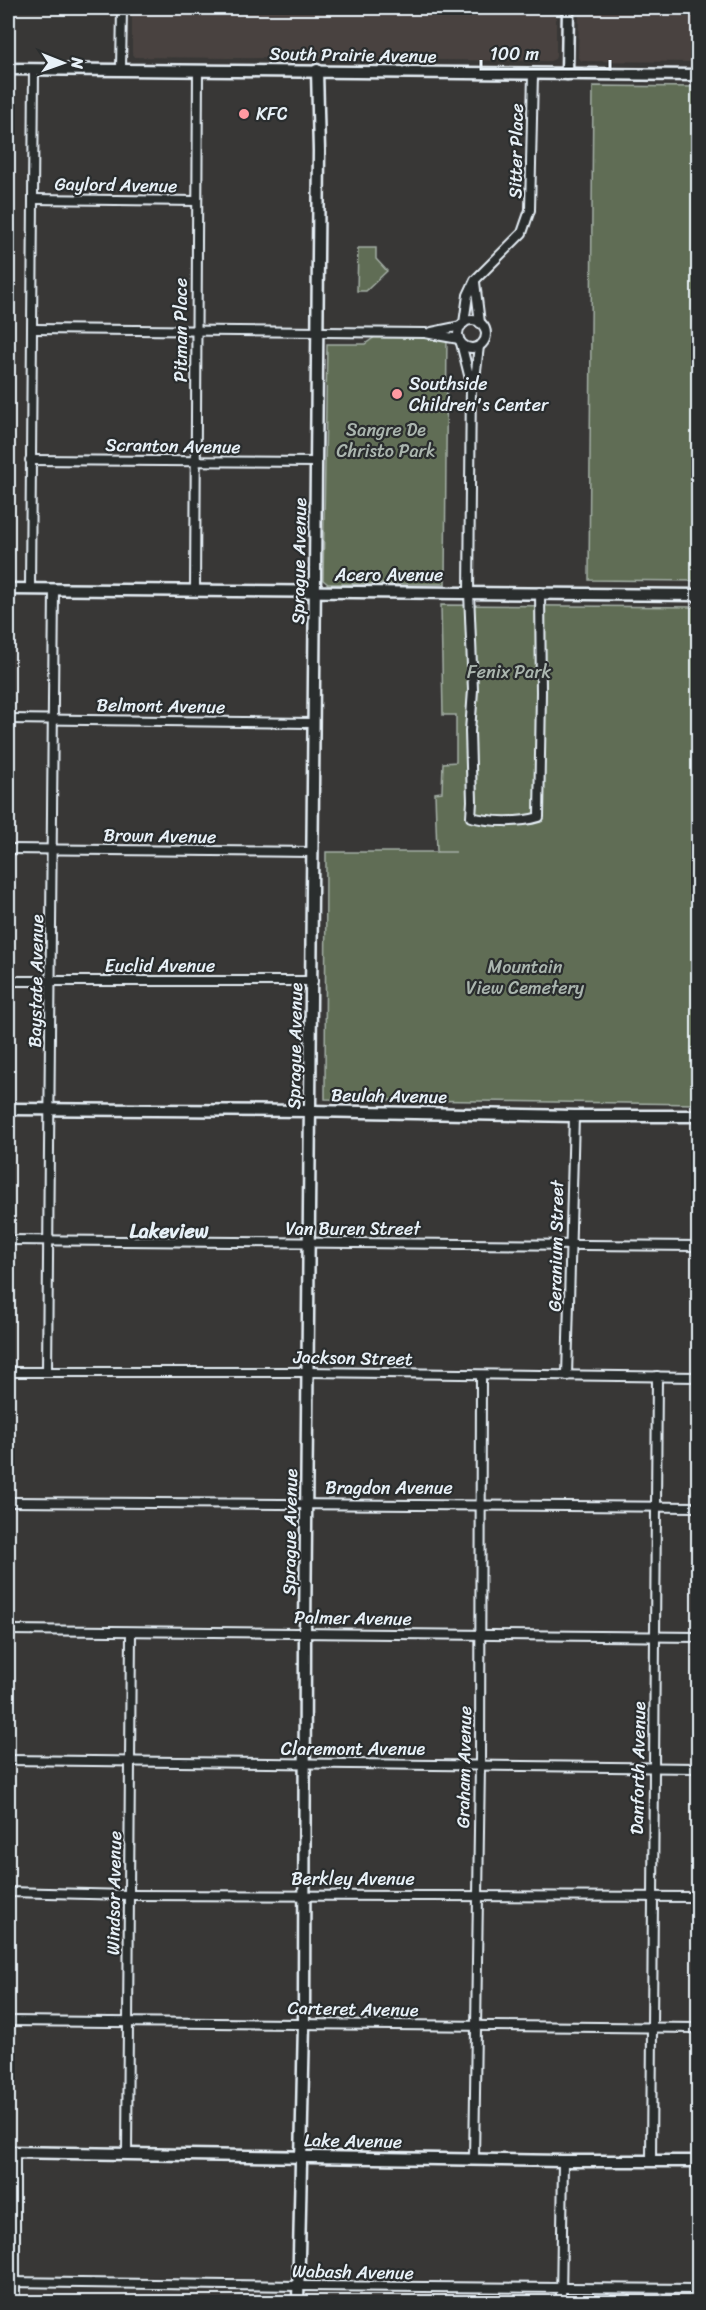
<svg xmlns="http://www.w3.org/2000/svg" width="706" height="2310" font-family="Sriracha,sans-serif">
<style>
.built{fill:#494340}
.green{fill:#606d55;stroke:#a4afa6;stroke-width:1.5}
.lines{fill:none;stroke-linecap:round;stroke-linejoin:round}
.street-casing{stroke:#e8f1f8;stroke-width:12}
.secondary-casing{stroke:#e8f1f8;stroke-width:15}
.street{stroke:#2a2d2e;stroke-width:8}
.secondary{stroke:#2a2d2e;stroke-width:10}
.poi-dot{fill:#ff9aa2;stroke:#2a2d2e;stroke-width:2}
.labels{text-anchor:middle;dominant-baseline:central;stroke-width:4.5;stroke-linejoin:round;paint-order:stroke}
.street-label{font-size:18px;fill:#e8f1f8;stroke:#2a2d2e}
.poi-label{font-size:18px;fill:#e8f1f8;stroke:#2a2d2e;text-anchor:start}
.park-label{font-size:18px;fill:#abb6af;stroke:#2a2d2e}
.neighbourhood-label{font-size:20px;font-weight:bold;fill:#e8f1f8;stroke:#2a2d2e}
</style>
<rect width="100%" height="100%" fill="#383736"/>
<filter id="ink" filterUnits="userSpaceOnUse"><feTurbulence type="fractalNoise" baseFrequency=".0167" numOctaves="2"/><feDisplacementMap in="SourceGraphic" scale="12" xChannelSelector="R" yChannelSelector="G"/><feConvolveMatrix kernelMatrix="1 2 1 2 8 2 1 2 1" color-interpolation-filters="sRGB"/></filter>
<g filter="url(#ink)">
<!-- built -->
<g class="built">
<polygon points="171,8 556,8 556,56 555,59 550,61 134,57 132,53 132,10 171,10"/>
<polygon points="579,8 698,8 698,62 582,61 578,58"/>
</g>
<!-- green -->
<g class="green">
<polygon points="593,86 698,87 698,581 589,580"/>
<polygon points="358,248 376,248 376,259 387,271 366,291 357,291"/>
<polygon points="447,330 445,584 328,584 323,580 327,344 365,344 383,331"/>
<polygon points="441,605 698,607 698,1104 325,1099 326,852 456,852 437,852 435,793 442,792 443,763 456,762 456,715 443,715"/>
</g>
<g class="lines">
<!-- street casing -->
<g class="street-casing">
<g id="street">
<polyline points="121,69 122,8"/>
<polyline points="34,199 197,201"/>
<polyline points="475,282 480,323"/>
<circle cx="472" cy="334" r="14"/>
<polyline points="464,323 468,295 475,280 522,233 530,210 533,73"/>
<polyline points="33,329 425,333 459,339"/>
<polyline points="432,332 461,326"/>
<path d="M461 343 471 383 469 592 473 690 470 731 472 801 471 817C491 822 519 823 539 817L541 692 540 592"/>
<polyline points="471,383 476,371 479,346"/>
<polyline points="30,460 316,462"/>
<polyline points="30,589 34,69"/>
<polyline points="195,590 198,70"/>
<polyline points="8,719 313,723"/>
<polyline points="8,849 313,852"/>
<polyline points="8,981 313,981"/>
<polyline points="8,1240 698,1246"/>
<polyline points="8,1372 308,1372 698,1377"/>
<polyline points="47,1372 54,589"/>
<polyline points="567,1376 574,1116"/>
<polyline points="8,1502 698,1507"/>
<polyline points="8,1630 698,1637"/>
<polyline points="8,1760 698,1768"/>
<polyline points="8,1892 128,1895 698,1897"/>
<polyline points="8,2021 698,2028"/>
<polyline points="15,2152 15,2302"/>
<polyline points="127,2154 131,1632"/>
<polyline points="474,2159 480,1765 481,1376"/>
<polyline points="651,2160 657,1376"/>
<polyline points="8,2282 298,2286 698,2289"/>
<polyline points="561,2302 563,2161"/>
</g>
</g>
<!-- secondary casing -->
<g class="secondary-casing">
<g id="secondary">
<polyline points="8,69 698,75"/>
<polyline points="567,74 568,8"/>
<polyline points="8,589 698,595"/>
<polyline points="8,1109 311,1111 574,1116 698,1116"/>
<polyline points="8,2152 563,2161 698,2161"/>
<polyline points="298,2302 304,2023 305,1633 319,151 317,70"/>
</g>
</g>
<!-- street -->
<use href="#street" class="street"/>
<!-- secondary -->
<use href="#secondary" class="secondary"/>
</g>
</g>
<!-- markers -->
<g class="poi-dot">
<circle cx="244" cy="114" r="6"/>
<circle cx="397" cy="394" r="6"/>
</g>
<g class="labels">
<!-- street labels -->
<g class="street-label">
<text transform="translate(353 55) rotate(1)">South Prairie Avenue</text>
<text transform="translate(516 151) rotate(-89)">Sitter Place</text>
<text transform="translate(116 185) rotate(1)">Gaylord Avenue</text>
<text transform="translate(181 330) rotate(-90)">Pitman Place</text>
<text transform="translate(173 446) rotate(1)">Scranton Avenue</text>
<text transform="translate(299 561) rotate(-89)">Sprague Avenue</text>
<text x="389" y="575">Acero Avenue</text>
<text transform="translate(161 706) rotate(1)">Belmont Avenue</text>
<text transform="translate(160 836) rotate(1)">Brown Avenue</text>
<text x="160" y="966">Euclid Avenue</text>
<text transform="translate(36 981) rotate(-89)">Baystate Avenue</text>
<text transform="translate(295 1046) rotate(-89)">Sprague Avenue</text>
<text transform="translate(389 1096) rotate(1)">Beulah Avenue</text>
<text x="353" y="1229">Van Buren Street</text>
<text transform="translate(556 1246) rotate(-89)">Geranium Street</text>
<text transform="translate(353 1358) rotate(1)">Jackson Street</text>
<text x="389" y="1488">Bragdon Avenue</text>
<text transform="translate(290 1532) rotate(-89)">Sprague Avenue</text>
<text transform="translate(353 1618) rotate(1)">Palmer Avenue</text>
<text x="353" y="1749">Claremont Avenue</text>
<text transform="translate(464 1767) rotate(-89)">Graham Avenue</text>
<text transform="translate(638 1768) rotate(-89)">Danforth Avenue</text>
<text x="353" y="1879">Berkley Avenue</text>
<text transform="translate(114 1893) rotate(-89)">Windsor Avenue</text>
<text transform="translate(353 2009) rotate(1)">Carteret Avenue</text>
<text transform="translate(353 2141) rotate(1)">Lake Avenue</text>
<text transform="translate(353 2272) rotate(1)">Wabash Avenue</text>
</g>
<!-- poi labels -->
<g class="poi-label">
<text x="256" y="114">KFC</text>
<text x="409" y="384">Southside<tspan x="409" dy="21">Children's Center</tspan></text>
</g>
<!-- park labels -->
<g class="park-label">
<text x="386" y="430">Sangre De<tspan x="386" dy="21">Christo Park</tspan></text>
<text x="509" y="672">Fenix Park</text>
<text x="525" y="967">Mountain<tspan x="525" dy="21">View Cemetery</tspan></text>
</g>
<!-- neighbourhood labels -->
<g class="neighbourhood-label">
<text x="169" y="1231">Lakeview</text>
</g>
</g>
<!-- margin -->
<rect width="706" height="2310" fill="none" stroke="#2a2d2e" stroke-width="30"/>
<rect x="15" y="15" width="676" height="2280" fill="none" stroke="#e8f1f8" stroke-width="2" filter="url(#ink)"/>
<!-- north arrow -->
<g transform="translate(63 63) rotate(91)" stroke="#2a2d2e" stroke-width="4.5" paint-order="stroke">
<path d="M0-4.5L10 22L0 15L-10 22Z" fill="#e8f1f8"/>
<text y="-9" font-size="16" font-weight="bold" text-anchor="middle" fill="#e8f1f8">N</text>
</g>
<!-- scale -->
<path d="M481 60v9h129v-9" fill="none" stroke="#e8f1f8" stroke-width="3"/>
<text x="490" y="60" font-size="18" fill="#e8f1f8" stroke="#2a2d2e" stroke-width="4.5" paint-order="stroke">100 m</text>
</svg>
